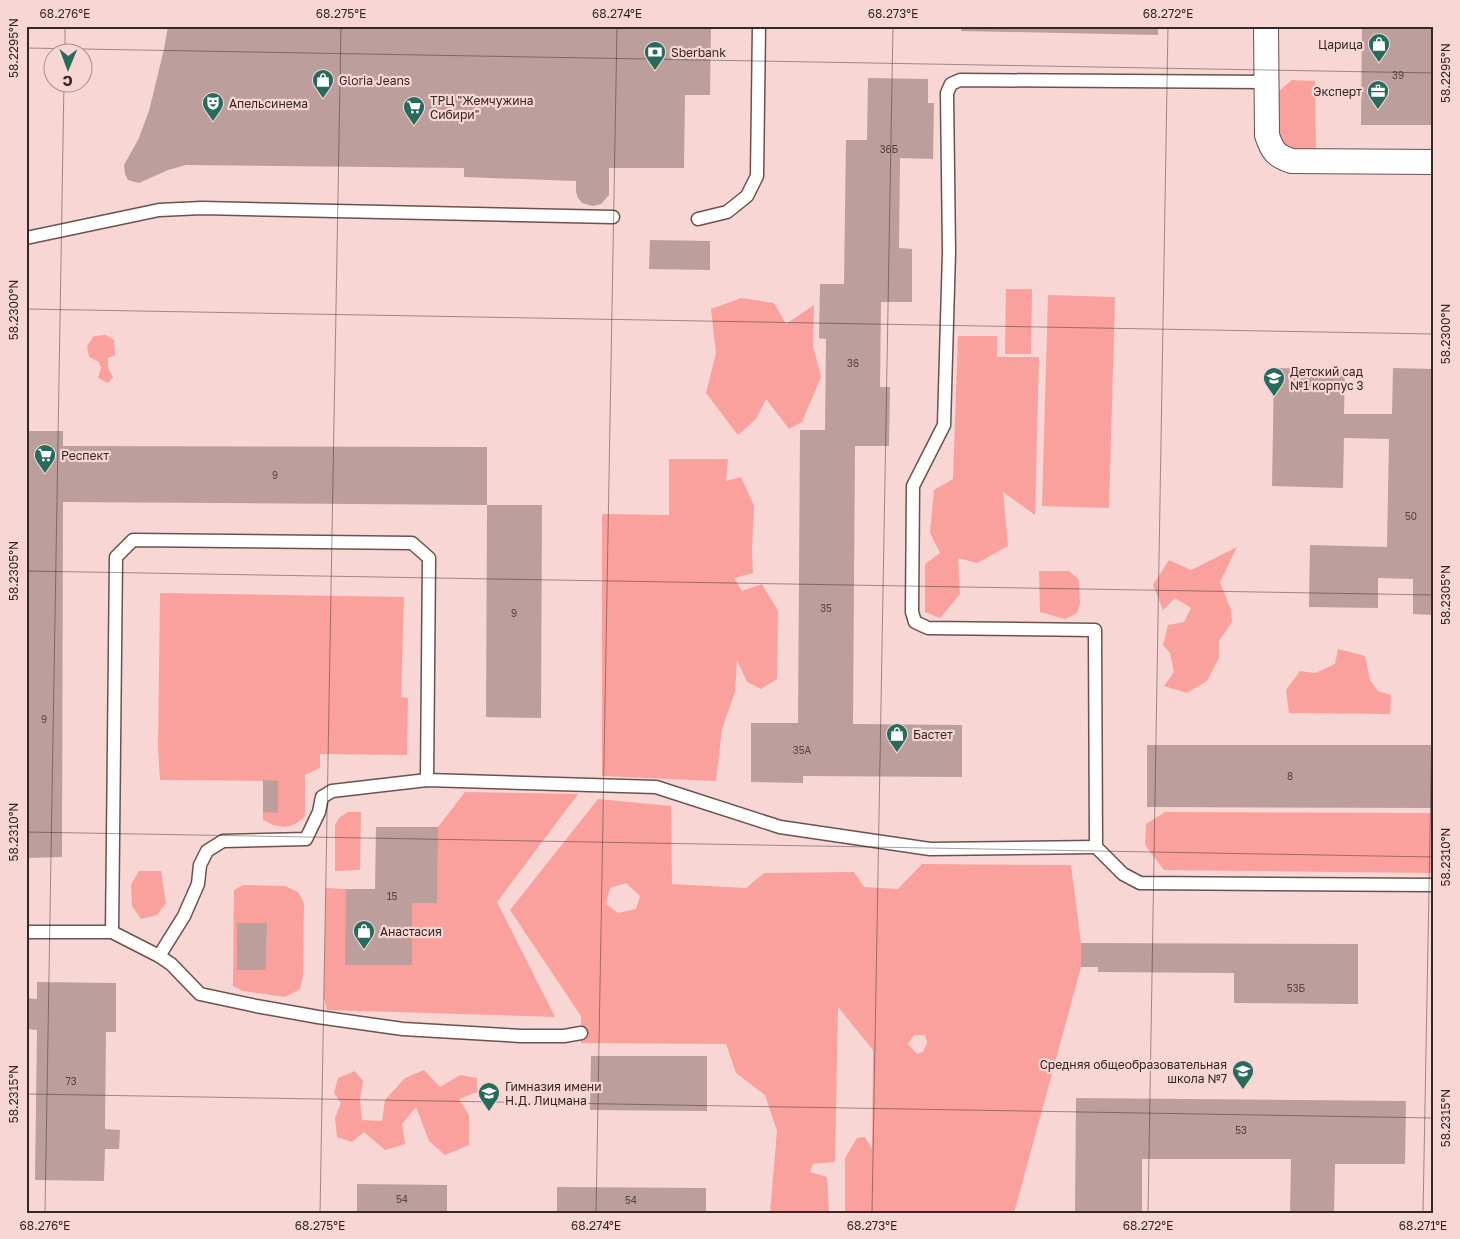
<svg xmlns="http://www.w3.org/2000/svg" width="1460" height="1239" font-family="'Golos Text',sans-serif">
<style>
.green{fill:#faa19d;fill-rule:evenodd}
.building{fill:#bc9e9c}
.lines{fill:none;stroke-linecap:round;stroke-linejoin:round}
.service-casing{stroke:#6c5150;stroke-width:15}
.minor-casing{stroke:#6c5150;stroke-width:26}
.service{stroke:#fff;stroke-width:12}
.minor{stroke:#fff;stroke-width:24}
.ticks{fill:none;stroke:#342827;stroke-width:1;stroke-opacity:0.45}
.labels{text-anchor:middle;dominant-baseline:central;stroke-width:4.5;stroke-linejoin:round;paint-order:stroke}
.number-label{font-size:10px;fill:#564644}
.poi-label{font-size:12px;fill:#342827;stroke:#f7d6d4;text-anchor:start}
.neatline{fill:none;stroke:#342827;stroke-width:2}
.ticks-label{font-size:12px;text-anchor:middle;fill:#342827}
</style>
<rect width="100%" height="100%" fill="#f7d6d4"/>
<!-- green -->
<g class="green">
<polygon points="1292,80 1315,81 1316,157 1279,144 1279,91"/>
<polygon points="1006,289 1032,289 1031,354 1005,354"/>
<polygon points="1048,295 1115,297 1109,508 1042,506"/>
<polygon points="741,298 774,303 786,324 814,305 813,346 821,377 802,422 789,429 766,399 756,419 738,435 706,393 716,353 711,309"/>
<polygon points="106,335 114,340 115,355 108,358 108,368 113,377 108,383 98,378 101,368 99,362 89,357 87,346 94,336"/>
<polygon points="958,336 997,336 997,357 1039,357 1035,515 1003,492 1008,546 977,563 958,558 960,594 940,618 925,612 925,564 940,553 930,533 934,490 953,479"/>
<polygon points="669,459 728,459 726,481 741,477 754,506 752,551 753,573 734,578 742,591 762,584 778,611 777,679 761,689 747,682 737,660 735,692 722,729 716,781 602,776 602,514 669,515"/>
<polygon points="1237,547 1220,582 1231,610 1232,622 1219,641 1219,658 1207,681 1187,693 1164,686 1174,672 1170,653 1163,645 1168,625 1184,622 1191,608 1175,598 1163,610 1153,585 1169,560 1191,570"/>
<polygon points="1039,571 1069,571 1079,580 1080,603 1077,613 1065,619 1040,612"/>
<path d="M160 593 404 597 401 697 408 698 407 755 320 754V768L305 775V816C292 830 279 829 263 820V812H278V781L160 780 158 747Z"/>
<polygon points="1338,649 1365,656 1370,680 1378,691 1391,695 1390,714 1289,713 1286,690 1300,671 1315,673 1335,664"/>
<polygon points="465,792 578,794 497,902 555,1017 327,1010 324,998 326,888 346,889 346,965 411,965 412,903 438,827"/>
<path d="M598 799 671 806 672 884 746 888 764 873 854 872 864 887 898 889 922 864 1071 865 1081 943V967L1014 1213H845V1158L857 1138 865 1137 872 1149 873 1050 838 1007 835 1162 813 1164 810 1172 827 1177 829 1213H770L777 1131 765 1095 736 1073 726 1044 581 1043V1016L510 910ZM626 883 640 896 636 909 618 913 606 904 610 888ZM914 1035H925L927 1043 923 1052 917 1054 908 1044Z"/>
<polygon points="348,812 361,812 360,870 335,871 335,825 339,818"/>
<polygon points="1165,812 1434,813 1434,873 1164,870 1145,845 1146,824"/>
<polygon points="139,871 161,871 166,903 157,915 141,919 132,906 131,885"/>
<path d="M243 885 285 886 298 892 304 903 303 975 300 989 285 997 243 991 233 986 234 890ZM238 923H267L266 970 237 969Z"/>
<polygon points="424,1070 440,1087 460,1075 477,1078 477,1092 459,1099 469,1115 469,1145 445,1155 429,1141 416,1107 402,1124 405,1144 385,1150 364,1132 352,1142 337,1137 335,1118 341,1103 334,1093 338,1078 355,1071 363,1081 360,1100 362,1120 382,1121 385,1100 405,1078"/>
</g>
<!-- building -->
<g class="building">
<polygon points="168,26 711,26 710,95 685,95 684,168 609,168 609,195 601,204 593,206 582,203 578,198 576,192 576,181 464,177 464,168 186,165 168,170 139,183 128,180 125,174 124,165 138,140 149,111 164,49"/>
<polygon points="962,26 1158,26 1158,35 961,31"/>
<polygon points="1362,26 1434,26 1434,125 1361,125"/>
<polygon points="868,78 928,79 928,103 934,103 933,159 900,158 899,248 912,249 912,302 881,302 880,387 890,387 889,446 855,446 853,724 962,725 962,777 803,776 803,783 751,782 751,723 798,723 800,430 825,430 826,339 819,338 820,284 844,284 846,140 867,140"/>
<polygon points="650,240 710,241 710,270 649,269"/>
<polygon points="1274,368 1345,369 1344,414 1392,414 1393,368 1434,369 1434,615 1413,614 1413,579 1378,578 1378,608 1309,607 1310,545 1387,547 1389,439 1344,438 1343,488 1272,486"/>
<polygon points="26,431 63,431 63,446 487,447 487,505 542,505 541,718 486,717 487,505 63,502 62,857 26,858"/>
<polygon points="1147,745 1434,745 1434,808 1147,807"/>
<polygon points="263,780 278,781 278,813 263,812"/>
<polygon points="376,827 438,827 437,903 412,903 412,965 345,965 346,889 375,889"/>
<polygon points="237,923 267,923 266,970 237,970"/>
<polygon points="1081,943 1358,944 1358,1004 1234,1003 1234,973 1098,972 1098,967 1081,967"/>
<polygon points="37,982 116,983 116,1032 106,1032 105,1129 120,1130 119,1149 105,1149 104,1181 35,1180 37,1030 26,1029 26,998 37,999"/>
<polygon points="591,1056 707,1056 707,1111 590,1110"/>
<polygon points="1076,1098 1406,1101 1405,1164 1335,1164 1334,1213 1290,1213 1291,1159 1142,1159 1142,1213 1075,1213"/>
<polygon points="357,1184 447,1185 447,1213 357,1213"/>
<polygon points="557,1187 706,1188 706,1213 557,1213"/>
</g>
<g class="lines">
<!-- service casing -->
<g class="service-casing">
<g id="service">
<polyline points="1266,82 960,80 951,84 947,93 949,252 944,425 913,486 912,612 915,622 928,628 1095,630 1096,847 1123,874 1140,883 1434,885"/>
<polyline points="698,219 727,212 747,196 757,176 759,26"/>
<polyline points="26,238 159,210 202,208 613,217"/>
<polyline points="26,932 112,932 159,956 171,964 200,994 256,1006 318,1017 403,1029 521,1036 564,1036 581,1033"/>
<polyline points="112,932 116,557 133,540 412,543 429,558 427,780"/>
<polyline points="159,956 184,916 198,884 200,865 207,851 223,841 306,839 319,812 322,797 332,791 427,780 656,787 780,827 930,849 1096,847"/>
</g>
</g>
<!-- minor casing -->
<g class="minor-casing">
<path id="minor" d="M1266 26 1267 135C1272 151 1276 156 1292 161L1434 162"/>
</g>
<!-- service -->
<use href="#service" class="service"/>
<!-- minor -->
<use href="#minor" class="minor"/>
</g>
<!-- ticks -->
<path class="ticks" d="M26 48 1434 73M65 52V26M26 309 1434 334M26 571 1434 595M26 832 1434 857M26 1094 1434 1118M45 1213 64 82M320 1213 341 26M596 1213 617 26M872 1213 893 26M1148 1213 1168 26M1423 1213 1434 619"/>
<!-- icons -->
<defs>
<g id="shop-pin" transform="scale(1.125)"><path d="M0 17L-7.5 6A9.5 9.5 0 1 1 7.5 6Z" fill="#276b5c" stroke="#f7d6d4"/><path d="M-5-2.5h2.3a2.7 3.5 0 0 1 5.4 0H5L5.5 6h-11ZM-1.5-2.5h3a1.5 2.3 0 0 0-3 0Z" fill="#fff"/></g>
<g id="bank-pin" transform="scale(1.125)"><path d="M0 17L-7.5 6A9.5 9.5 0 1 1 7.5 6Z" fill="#276b5c" stroke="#f7d6d4"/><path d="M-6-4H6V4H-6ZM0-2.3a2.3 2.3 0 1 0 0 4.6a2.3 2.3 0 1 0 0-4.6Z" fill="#fff"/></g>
<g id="office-pin" transform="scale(1.125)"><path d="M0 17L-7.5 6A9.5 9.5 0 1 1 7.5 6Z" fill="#276b5c" stroke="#f7d6d4"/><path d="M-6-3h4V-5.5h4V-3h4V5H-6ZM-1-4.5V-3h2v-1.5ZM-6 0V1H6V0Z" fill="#fff"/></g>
<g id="theatre-pin" transform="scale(1.125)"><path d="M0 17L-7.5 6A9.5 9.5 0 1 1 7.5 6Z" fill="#276b5c" stroke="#f7d6d4"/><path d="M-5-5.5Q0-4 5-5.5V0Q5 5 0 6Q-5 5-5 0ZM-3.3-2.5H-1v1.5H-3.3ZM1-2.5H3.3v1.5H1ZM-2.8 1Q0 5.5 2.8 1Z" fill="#fff"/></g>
<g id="supermarket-pin" transform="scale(1.125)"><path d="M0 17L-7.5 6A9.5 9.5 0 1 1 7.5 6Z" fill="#276b5c" stroke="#f7d6d4"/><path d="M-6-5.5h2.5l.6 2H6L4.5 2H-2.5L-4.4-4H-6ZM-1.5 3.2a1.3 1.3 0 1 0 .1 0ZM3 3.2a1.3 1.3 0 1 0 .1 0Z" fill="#fff"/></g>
<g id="school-pin" transform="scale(1.125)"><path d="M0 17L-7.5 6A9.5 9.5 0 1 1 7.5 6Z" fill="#276b5c" stroke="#f7d6d4"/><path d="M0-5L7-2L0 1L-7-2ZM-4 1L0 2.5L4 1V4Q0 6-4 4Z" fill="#fff"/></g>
</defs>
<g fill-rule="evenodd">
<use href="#shop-pin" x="1379" y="44"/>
<use href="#bank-pin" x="655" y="52"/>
<use href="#shop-pin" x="323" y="80"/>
<use href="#office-pin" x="1378" y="91"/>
<use href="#theatre-pin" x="213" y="103"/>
<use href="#supermarket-pin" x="414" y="107"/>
<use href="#school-pin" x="1274" y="378"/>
<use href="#supermarket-pin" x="45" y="455"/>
<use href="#shop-pin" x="897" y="734"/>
<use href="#shop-pin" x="364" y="931"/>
<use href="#school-pin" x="1243" y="1071"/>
<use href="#school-pin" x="489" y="1093"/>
</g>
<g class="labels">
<!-- number labels -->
<g class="number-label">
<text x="1398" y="75">39</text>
<text x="889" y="149">36Б</text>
<text x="853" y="363">36</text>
<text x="275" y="475">9</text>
<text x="1411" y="516">50</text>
<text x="826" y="608">35</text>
<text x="514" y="613">9</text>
<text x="44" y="719">9</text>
<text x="802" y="750">35А</text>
<text x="1290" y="776">8</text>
<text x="392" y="896">15</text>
<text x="1296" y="988">53Б</text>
<text x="71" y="1081">73</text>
<text x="1241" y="1130">53</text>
<text x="402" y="1199">54</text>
<text x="631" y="1200">54</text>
</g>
<!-- poi labels -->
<g class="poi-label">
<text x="1363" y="44" text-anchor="end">Царица</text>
<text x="671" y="52">Sberbank</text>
<text x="339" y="80">Gloria Jeans</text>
<text x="1362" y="91" text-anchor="end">Эксперт</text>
<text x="430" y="100">ТРЦ "Жемчужина<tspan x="430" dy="14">Сибири"</tspan></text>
<text x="229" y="103">Апельсинема</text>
<text x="1290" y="371">Детский сад<tspan x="1290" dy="14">№1 корпус 3</tspan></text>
<text x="61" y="455">Респект</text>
<text x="913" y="734">Бастет</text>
<text x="380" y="931">Анастасия</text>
<text x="1227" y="1064" text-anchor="end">Средняя общеобразовательная<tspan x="1227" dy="14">школа №7</tspan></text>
<text x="505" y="1086">Гимназия имени<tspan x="505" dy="14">Н.Д. Лицмана</tspan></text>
</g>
</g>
<!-- border -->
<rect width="1460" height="1239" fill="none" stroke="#f7d6d4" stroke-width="55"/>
<!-- north arrow -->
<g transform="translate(68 68) rotate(181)"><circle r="24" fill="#f7d6d4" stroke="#a9908f"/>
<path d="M0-4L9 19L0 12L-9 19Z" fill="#276b5c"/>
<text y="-8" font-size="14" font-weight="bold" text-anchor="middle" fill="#342827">С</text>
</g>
<rect x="28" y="28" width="1404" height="1184" class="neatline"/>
<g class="ticks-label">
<text x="65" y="18">68.276°E</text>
<text x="341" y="18">68.275°E</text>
<text x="617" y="18">68.274°E</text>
<text x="893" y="18">68.273°E</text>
<text x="1168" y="18">68.272°E</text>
<text transform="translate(14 48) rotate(-90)" y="4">58.2295°N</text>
<text transform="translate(1446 73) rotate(-90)" y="4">58.2295°N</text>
<text transform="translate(14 310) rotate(-90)" y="4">58.2300°N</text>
<text transform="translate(1446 334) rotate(-90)" y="4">58.2300°N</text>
<text transform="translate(14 571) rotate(-90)" y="4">58.2305°N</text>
<text transform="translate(1446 595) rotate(-90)" y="4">58.2305°N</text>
<text transform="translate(14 832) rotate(-90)" y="4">58.2310°N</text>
<text transform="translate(1446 857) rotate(-90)" y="4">58.2310°N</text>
<text transform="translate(14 1094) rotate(-90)" y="4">58.2315°N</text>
<text transform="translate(1446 1118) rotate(-90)" y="4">58.2315°N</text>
<text x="45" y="1230">68.276°E</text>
<text x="320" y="1230">68.275°E</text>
<text x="596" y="1230">68.274°E</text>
<text x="872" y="1230">68.273°E</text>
<text x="1148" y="1230">68.272°E</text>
<text x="1423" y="1230">68.271°E</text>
</g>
</svg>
